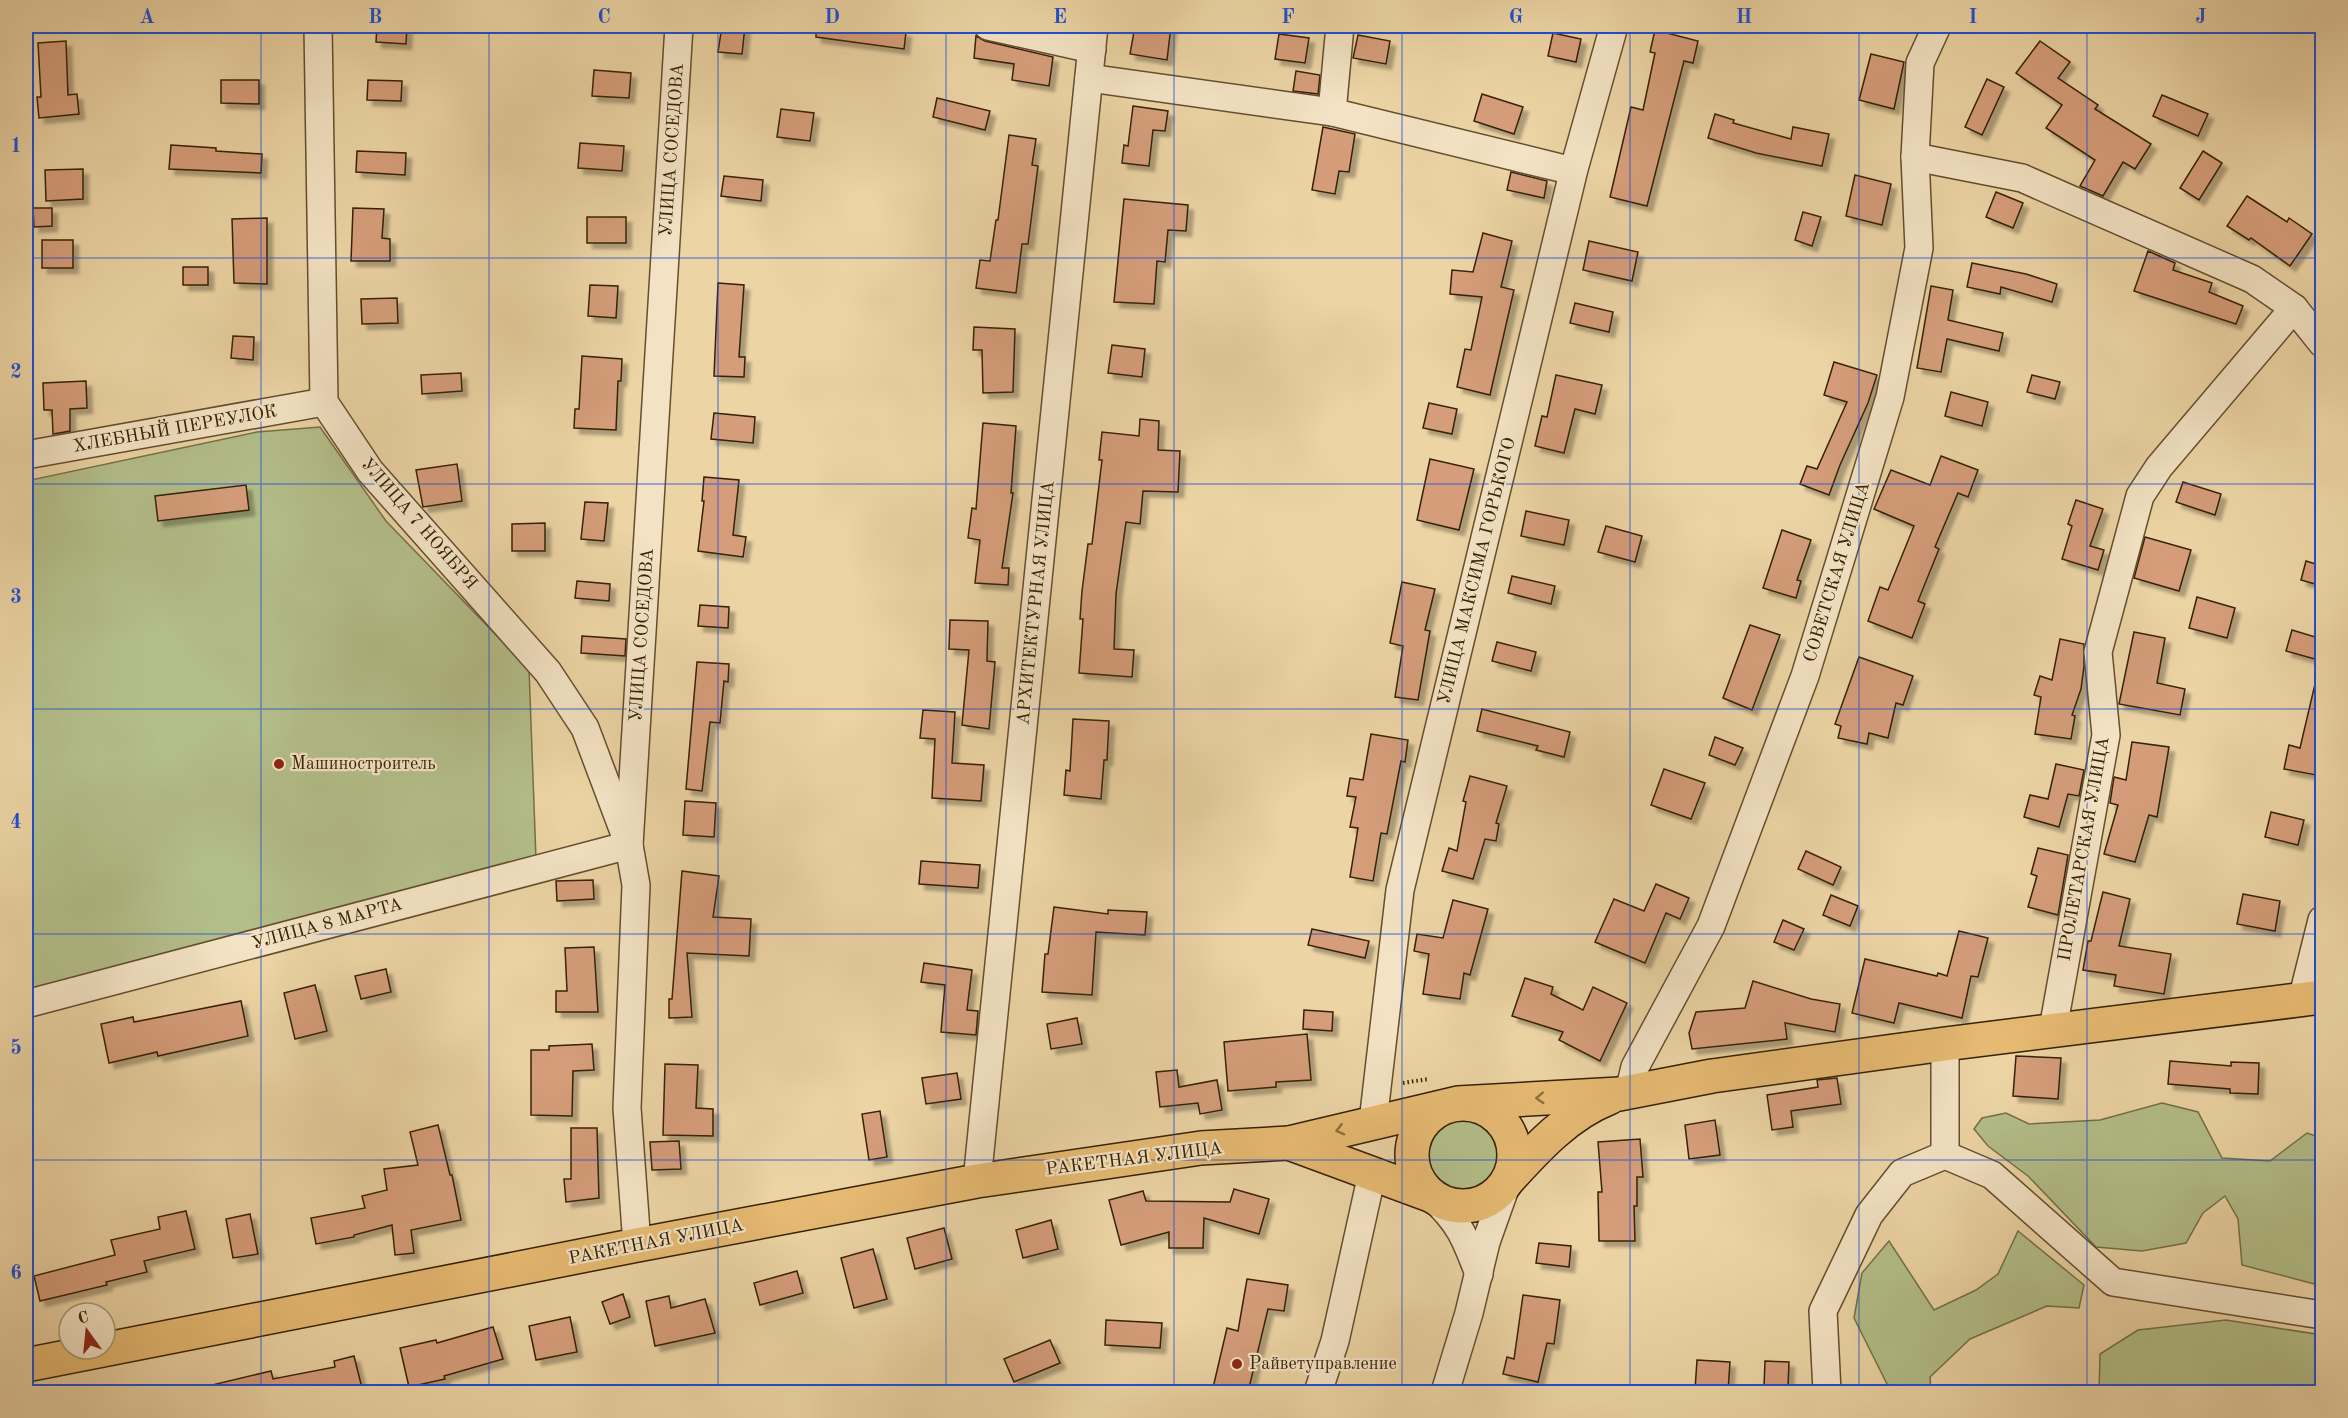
<svg xmlns="http://www.w3.org/2000/svg" width="2348" height="1418" font-family="'Old Standard TT',serif">
<style>
.green{fill:#b3be89;stroke:#747048;stroke-width:1.5}
.building{fill:#d59d7a;stroke:#362107;stroke-width:1.5;filter:url(#shadow)}
.lines{fill:none;stroke-linecap:round;stroke-linejoin:round}
.minor-casing{stroke:#644e2e;stroke-width:30}
.major-casing{stroke:#362107;stroke-width:36}
.path{stroke:#362107;stroke-width:4;stroke-dasharray:1.5 3;stroke-linecap:butt}
.minor{stroke:#f3e3c4;stroke-width:27}
.major{stroke:#e6ba72;stroke-width:33}
.oneway{stroke:#8e6e3c}
.grid{fill:none;stroke:#1d4ed8;stroke-width:1.5;stroke-opacity:0.55}
.poi-dot{fill:#8f2418;stroke:#f3e3c4;stroke-width:2}
.labels{text-anchor:middle;dominant-baseline:central;stroke-width:4.5;stroke-linejoin:round;paint-order:stroke}
.street-label{font-size:18px;fill:#362107;stroke:#f3e3c4}
.poi-label{font-size:18px;fill:#362107;stroke:#f3e3c4;text-anchor:start}
.neatline{fill:none;stroke:#1d4ed8;stroke-width:2}
.grid-label{font-size:20px;text-anchor:middle;font-weight:bold;fill:#1d4ed8}
</style>
<defs>
<filter id="shadow"><feDropShadow dx="5.5" dy="5.5" stdDeviation="1.5" flood-color="#0004"/></filter>
</defs>
<rect width="100%" height="100%" fill="#ecd4a4"/>
<filter id="stains"><feTurbulence type="fractalNoise" baseFrequency=".00333" numOctaves="4"/><feColorMatrix values="0 0 0 0 .2 0 0 0 0 .09 0 0 0 0 .02 0 0 0 .5 -.17"/></filter>
<radialGradient id="worn" r=".72"><stop offset=".6" stop-color="#630" stop-opacity="0"/><stop offset="1" stop-color="#630" stop-opacity=".3"/></radialGradient>
<!-- green -->
<g class="green">
<polygon points="320,427 386,521 529,669 536,859 26,990 26,481 257,432"/>
<polygon points="2162,1103 2198,1112 2222,1158 2270,1161 2307,1133 2322,1138 2322,1286 2242,1265 2238,1219 2225,1196 2203,1213 2186,1243 2142,1251 2096,1247 2028,1176 1988,1146 1974,1129 1982,1118 2006,1113 2029,1124 2100,1120"/>
<circle cx="1463" cy="1152" r="39"/>
<polygon points="2018,1231 2084,1285 2079,1308 2047,1306 1970,1339 1930,1377 1931,1392 1891,1392 1854,1318 1862,1273 1889,1241 1934,1310 1976,1290 1998,1274"/>
<polygon points="2226,1320 2322,1335 2322,1392 2099,1392 2100,1354 2138,1330"/>
</g>
<!-- building -->
<g class="building">
<polygon points="377,26 407,26 406,44 376,42"/>
<polygon points="722,26 745,26 742,54 718,52"/>
<polygon points="816,26 885,26 885,29 906,32 904,49 816,37"/>
<polygon points="1135,26 1171,26 1167,60 1130,54"/>
<polygon points="1655,30 1698,41 1693,63 1684,61 1647,206 1610,197 1631,107 1643,110 1655,53 1650,52"/>
<polygon points="1553,33 1581,39 1576,62 1548,56"/>
<polygon points="1279,34 1309,38 1305,63 1275,59"/>
<polygon points="1358,35 1390,41 1386,64 1353,58"/>
<polygon points="976,36 985,41 1053,57 1049,86 1012,80 1014,64 974,58"/>
<polygon points="66,41 68,95 77,94 79,114 39,118 37,97 41,97 38,43"/>
<polygon points="2040,41 2070,62 2058,78 2098,105 2095,109 2151,144 2135,169 2123,162 2103,196 2080,186 2095,160 2046,128 2062,105 2016,73"/>
<polygon points="1871,54 1904,62 1894,109 1859,100"/>
<polygon points="594,70 631,73 629,98 592,96"/>
<polygon points="1296,71 1320,75 1318,94 1293,91"/>
<polygon points="1987,79 2004,87 1982,135 1965,127"/>
<polygon points="221,80 259,80 259,104 221,103"/>
<polygon points="368,80 402,81 401,101 367,100"/>
<polygon points="1482,94 1523,107 1514,134 1474,121"/>
<polygon points="2162,95 2208,114 2198,136 2153,116"/>
<polygon points="937,98 990,111 985,130 933,117"/>
<polygon points="1133,106 1168,111 1165,131 1153,130 1149,166 1122,163 1124,145 1128,146"/>
<polygon points="781,109 814,113 810,141 777,137"/>
<polygon points="1715,114 1734,120 1733,123 1791,139 1793,127 1829,134 1822,166 1756,153 1708,138"/>
<polygon points="1323,127 1355,134 1349,172 1339,171 1335,194 1312,190"/>
<polygon points="1009,135 1036,139 1032,165 1038,166 1028,244 1022,244 1016,293 976,288 980,260 990,261 996,220 998,220"/>
<polygon points="580,143 624,146 622,171 578,168"/>
<polygon points="171,145 216,148 216,151 262,154 261,173 169,169"/>
<polygon points="357,151 406,153 405,175 356,172"/>
<polygon points="2203,151 2222,163 2199,200 2180,188"/>
<polygon points="83,169 83,199 46,201 45,170"/>
<polygon points="1511,172 1547,181 1544,198 1507,190"/>
<polygon points="1855,175 1891,184 1882,225 1846,216"/>
<polygon points="724,176 763,180 761,201 721,196"/>
<polygon points="1996,192 2023,203 2013,228 1986,217"/>
<polygon points="2247,196 2287,222 2289,218 2312,234 2290,266 2251,238 2249,240 2227,226"/>
<polygon points="1124,199 1188,205 1186,231 1168,230 1165,262 1157,261 1154,304 1114,302"/>
<polygon points="33,208 52,208 52,226 34,227"/>
<polygon points="353,208 384,209 382,238 390,239 390,261 351,261"/>
<polygon points="1803,212 1821,217 1812,246 1795,240"/>
<rect x="587" y="217" width="39" height="26"/>
<polygon points="267,218 267,284 234,283 232,219"/>
<polygon points="1483,233 1512,241 1501,287 1514,290 1490,395 1457,387 1465,349 1471,350 1482,297 1450,294 1452,270 1473,272"/>
<rect x="42" y="240" width="31" height="28"/>
<polygon points="1589,241 1638,252 1632,281 1583,270"/>
<polygon points="2148,251 2175,263 2173,270 2212,283 2209,292 2243,306 2236,324 2134,291"/>
<polygon points="1972,263 2026,274 2057,284 2052,302 2001,287 2000,294 1967,287"/>
<rect x="183" y="267" width="25" height="18"/>
<polygon points="718,283 744,285 739,357 745,357 744,377 714,376"/>
<polygon points="590,285 618,286 616,318 588,316"/>
<polygon points="1931,286 1953,290 1948,320 2003,333 1999,351 1947,339 1941,372 1917,368"/>
<polygon points="397,298 398,323 362,324 361,299"/>
<polygon points="1575,303 1613,312 1609,332 1570,323"/>
<polygon points="974,327 1015,329 1013,392 983,393 982,350 973,350"/>
<polygon points="233,336 254,337 253,360 231,358"/>
<polygon points="1112,345 1145,349 1142,377 1108,373"/>
<polygon points="582,356 622,359 621,381 618,381 616,430 574,428 575,409 579,409"/>
<polygon points="1834,362 1877,375 1868,403 1840,465 1829,495 1800,484 1807,466 1817,469 1847,402 1824,395"/>
<polygon points="461,373 462,391 422,394 421,375"/>
<polygon points="1556,375 1602,385 1595,414 1575,409 1564,453 1535,446 1542,416 1547,417"/>
<polygon points="2032,375 2060,382 2055,399 2027,392"/>
<polygon points="86,381 87,408 70,409 70,431 53,434 52,410 44,410 43,383"/>
<polygon points="1951,392 1988,402 1982,426 1945,416"/>
<polygon points="1429,403 1457,409 1452,434 1423,428"/>
<polygon points="714,413 755,417 753,443 711,439"/>
<polygon points="1140,419 1159,421 1158,450 1180,451 1178,492 1143,491 1140,524 1126,522 1116,594 1114,649 1134,650 1132,677 1079,673 1083,619 1080,619 1082,591 1088,544 1092,544 1102,460 1099,460 1102,432 1139,436"/>
<polygon points="983,423 1016,426 1011,493 1013,493 1002,568 1009,568 1008,585 975,583 980,540 968,538 972,508 976,509"/>
<polygon points="1941,456 1978,470 1968,497 1958,493 1935,547 1939,549 1918,601 1925,604 1912,638 1868,621 1880,587 1888,590 1914,526 1874,509 1891,470 1930,485"/>
<polygon points="1430,459 1474,469 1459,530 1417,520"/>
<polygon points="457,464 462,501 423,507 416,470"/>
<polygon points="704,477 739,480 733,535 746,537 743,557 698,551 704,501 702,501"/>
<polygon points="2183,482 2221,494 2215,515 2176,502"/>
<polygon points="246,485 249,510 158,521 155,496"/>
<polygon points="2076,500 2103,509 2090,546 2104,550 2098,570 2062,559 2072,526 2068,524"/>
<polygon points="585,502 608,503 604,541 581,539"/>
<polygon points="1526,511 1569,520 1564,545 1521,536"/>
<polygon points="545,523 545,551 512,551 512,524"/>
<polygon points="1606,526 1642,536 1635,562 1598,552"/>
<polygon points="1782,530 1811,540 1797,580 1801,581 1796,598 1763,588"/>
<polygon points="2145,537 2191,550 2179,591 2134,578"/>
<polygon points="2306,561 2322,566 2322,586 2301,580"/>
<polygon points="1512,576 1555,586 1551,604 1508,593"/>
<polygon points="577,581 610,584 609,601 575,598"/>
<polygon points="1402,582 1435,589 1425,630 1430,631 1418,700 1395,697 1403,646 1390,643"/>
<polygon points="2197,597 2235,608 2227,638 2189,628"/>
<polygon points="700,605 729,607 728,628 698,626"/>
<polygon points="950,620 988,621 987,661 995,662 989,729 962,725 969,650 949,649"/>
<polygon points="1750,625 1780,635 1752,710 1723,698"/>
<polygon points="2292,630 2322,639 2322,661 2286,651"/>
<polygon points="2134,632 2165,638 2157,683 2185,689 2180,715 2119,704"/>
<polygon points="582,636 626,639 625,656 581,653"/>
<polygon points="2060,639 2084,644 2084,666 2081,689 2072,715 2075,716 2071,739 2035,734 2041,697 2034,695 2040,676 2052,680"/>
<polygon points="1497,642 1536,652 1531,671 1492,661"/>
<polygon points="1859,657 1913,676 1903,705 1896,703 1888,738 1869,733 1867,744 1838,738 1841,726 1835,724"/>
<polygon points="697,662 729,664 728,682 724,681 720,723 710,722 702,791 686,789"/>
<polygon points="2315,684 2322,685 2322,745 2316,775 2284,769 2289,745 2300,748"/>
<polygon points="1482,709 1570,732 1564,757 1536,750 1538,746 1477,731"/>
<polygon points="923,710 955,712 952,763 984,765 981,801 932,798 935,739 920,738"/>
<polygon points="1073,719 1109,721 1107,760 1104,760 1101,799 1064,795 1066,770 1070,771"/>
<polygon points="1371,734 1408,740 1405,762 1401,761 1387,834 1381,833 1373,881 1350,877 1358,828 1350,827 1356,797 1347,796 1350,778 1363,780"/>
<polygon points="1715,737 1743,748 1735,765 1709,755"/>
<polygon points="2132,742 2169,747 2157,817 2149,815 2135,862 2104,854 2118,805 2110,803 2114,777 2126,780"/>
<polygon points="2056,764 2084,770 2079,796 2068,794 2059,827 2024,817 2030,795 2048,799"/>
<polygon points="1664,769 1705,783 1691,819 1651,805"/>
<polygon points="1470,776 1507,786 1496,823 1499,824 1496,841 1485,839 1473,879 1442,871 1449,848 1457,851 1466,802 1463,801"/>
<polygon points="685,801 716,803 714,837 683,835"/>
<polygon points="2271,812 2304,820 2298,845 2265,837"/>
<polygon points="2038,848 2068,855 2058,915 2028,907 2037,876 2031,874"/>
<polygon points="1806,851 1841,867 1833,885 1798,869"/>
<polygon points="921,861 980,865 978,888 919,884"/>
<polygon points="682,871 719,876 713,917 751,919 749,956 687,953 692,1017 669,1018 669,999 672,999"/>
<polygon points="593,880 594,899 557,901 556,881"/>
<polygon points="1656,884 1689,898 1680,919 1666,913 1645,963 1595,942 1614,899 1644,911"/>
<polygon points="2103,892 2130,899 2119,946 2171,954 2164,994 2114,986 2116,975 2083,970 2088,941 2091,941"/>
<polygon points="2243,894 2280,901 2275,931 2237,924"/>
<polygon points="1831,895 1858,906 1850,926 1823,915"/>
<polygon points="1453,900 1488,909 1470,975 1464,973 1460,999 1423,994 1429,954 1414,951 1417,934 1443,938"/>
<polygon points="1054,907 1108,914 1108,910 1147,912 1145,935 1096,932 1092,995 1042,992 1045,954 1048,954"/>
<polygon points="1783,920 1804,929 1794,950 1774,942"/>
<polygon points="1312,929 1369,941 1365,958 1308,945"/>
<polygon points="1959,931 1988,938 1978,977 1971,976 1962,1018 1899,1003 1894,1023 1852,1013 1865,959 1937,976 1938,973 1947,976"/>
<polygon points="594,947 598,1012 556,1012 556,991 567,991 565,948"/>
<polygon points="924,963 972,970 967,1010 978,1011 976,1035 941,1032 945,985 921,982"/>
<polygon points="386,969 391,992 361,999 355,976"/>
<polygon points="1525,978 1553,987 1551,994 1583,1010 1593,987 1627,1003 1600,1061 1559,1040 1563,1032 1512,1016"/>
<polygon points="1753,981 1811,999 1840,1004 1835,1032 1785,1023 1787,1039 1692,1049 1689,1033 1696,1012 1745,1008"/>
<polygon points="315,985 327,1031 295,1039 284,993"/>
<polygon points="241,1001 248,1036 158,1056 157,1052 109,1063 101,1024 133,1017 134,1022"/>
<polygon points="1304,1010 1333,1012 1332,1031 1303,1029"/>
<polygon points="1077,1018 1082,1044 1051,1049 1047,1024"/>
<polygon points="1307,1034 1311,1080 1276,1082 1276,1087 1228,1091 1224,1042"/>
<polygon points="592,1044 594,1070 573,1071 572,1116 531,1115 531,1050 549,1050 549,1046"/>
<polygon points="2016,1056 2061,1058 2058,1099 2013,1096"/>
<polygon points="2170,1061 2231,1066 2231,1062 2259,1063 2258,1094 2230,1093 2230,1089 2168,1084"/>
<polygon points="665,1064 698,1065 696,1108 713,1109 713,1136 663,1135"/>
<polygon points="1177,1070 1179,1087 1217,1080 1222,1110 1200,1114 1198,1103 1160,1107 1156,1072"/>
<polygon points="957,1073 961,1099 926,1104 922,1078"/>
<polygon points="1837,1078 1841,1104 1791,1111 1793,1127 1772,1130 1767,1095 1818,1087 1817,1080"/>
<polygon points="880,1111 887,1157 869,1160 862,1114"/>
<polygon points="1715,1120 1720,1155 1689,1159 1685,1125"/>
<polygon points="438,1125 450,1175 452,1175 461,1220 411,1230 414,1253 395,1255 392,1225 354,1235 354,1237 316,1244 311,1218 365,1208 362,1196 387,1190 384,1169 418,1165 410,1132"/>
<polygon points="571,1128 597,1128 599,1198 566,1202 564,1179 571,1179"/>
<polygon points="1640,1139 1643,1177 1637,1177 1637,1206 1634,1206 1635,1241 1599,1241 1598,1192 1602,1192 1598,1142"/>
<polygon points="679,1141 681,1169 652,1170 650,1142"/>
<polygon points="1234,1189 1269,1199 1259,1234 1204,1218 1203,1248 1169,1248 1169,1232 1121,1245 1109,1200 1143,1191 1146,1201 1230,1202"/>
<polygon points="186,1211 195,1249 144,1261 147,1272 106,1282 107,1285 40,1301 34,1276 115,1255 111,1240 160,1229 158,1217"/>
<polygon points="250,1214 258,1254 233,1258 226,1219"/>
<polygon points="1051,1220 1058,1249 1023,1258 1016,1230"/>
<polygon points="944,1228 952,1259 915,1269 907,1238"/>
<polygon points="1539,1243 1571,1246 1569,1267 1536,1263"/>
<polygon points="873,1249 887,1299 854,1308 841,1258"/>
<polygon points="797,1271 803,1293 760,1305 754,1283"/>
<polygon points="1247,1279 1288,1285 1284,1311 1268,1309 1248,1392 1212,1392 1227,1328 1238,1331"/>
<polygon points="623,1294 630,1317 610,1324 602,1302"/>
<polygon points="1523,1295 1560,1300 1554,1344 1547,1343 1538,1382 1503,1374 1507,1357 1514,1359"/>
<polygon points="669,1296 671,1308 705,1299 715,1333 655,1346 646,1301"/>
<polygon points="570,1317 577,1352 536,1360 529,1326"/>
<polygon points="1106,1320 1162,1323 1160,1348 1105,1345"/>
<polygon points="493,1327 503,1359 444,1376 445,1379 409,1387 400,1348 436,1340 437,1343"/>
<polygon points="1050,1340 1060,1363 1014,1382 1004,1359"/>
<polygon points="354,1356 363,1392 213,1392 212,1385 271,1371 273,1379 335,1367 334,1361"/>
<polygon points="1697,1360 1730,1362 1728,1392 1695,1390"/>
<polygon points="1765,1361 1789,1362 1788,1388 1764,1387"/>
</g>
<g class="lines">
<!-- minor casing -->
<g class="minor-casing">
<g id="minor">
<polyline points="988,26 1092,49"/>
<polyline points="1089,78 1332,112 1573,171"/>
<polyline points="1332,112 1340,26"/>
<polyline points="1915,157 2022,178 2252,279 2294,308 2322,343"/>
<polyline points="26,455 324,402"/>
<polyline points="2302,1000 2322,920"/>
<polyline points="26,1004 629,845 585,728 548,672 370,471 324,402 318,26"/>
<polyline points="2053,1029 2106,735 2098,652 2140,496 2159,467 2294,308"/>
<polyline points="1945,1044 1945,1155"/>
<polyline points="1629,1092 1635,1067 1711,926 1805,676 1890,397 1919,248 1915,157 1920,63 1937,26"/>
<polyline points="1373,1122 1400,890 1574,169 1614,26"/>
<polyline points="977,1181 1094,26"/>
<path d="M1430 1195C1460 1223 1465 1237 1479 1274"/>
<polyline points="637,1245 627,1108 636,885 629,845 679,26"/>
<polyline points="1318,1392 1335,1341 1372,1174"/>
<polyline points="1445,1392 1469,1313 1486,1242 1508,1180"/>
<polyline points="1827,1392 1823,1311 1869,1215 1902,1173 1945,1155 1992,1175 2113,1282 2322,1315"/>
</g>
</g>
<!-- major casing -->
<g class="major-casing">
<g id="major">
<circle cx="1463" cy="1155" r="51"/>
<polyline points="1289,1143 1430,1195"/>
<path d="M1508 1180C1537 1148 1568 1114 1609 1098"/>
<polyline points="26,1365 637,1245 977,1181 1201,1148 1289,1143 1458,1103 1619,1094 1712,1076 1945,1044 2322,997"/>
</g>
</g>
<!-- path -->
<polyline class="path" points="1403,1083 1428,1079"/>
<!-- minor -->
<use href="#minor" class="minor"/>
<!-- major -->
<use href="#major" class="major"/>
</g>
<!-- one-way arrows -->
<defs><path id="oneway-chevron" d="M-2-3.5L2.5 0L-2 3.5" fill="none" stroke-width="1.6" stroke-linecap="round" stroke-linejoin="round" transform="scale(1.5)"/></defs>
<g class="oneway">
<use href="#oneway-chevron" transform="translate(1540 1098) rotate(177)"/>
<use href="#oneway-chevron" transform="translate(1340 1130) rotate(166)"/>
</g>
<!-- grid -->
<path class="grid" d="M261 26V1392M489 26V1392M718 26V1392M946 26V1392M1174 26V1392M1402 26V1392M1630 26V1392M1859 26V1392M2087 26V1392M26 258H2322M26 484H2322M26 709H2322M26 934H2322M26 1160H2322"/>
<!-- markers -->
<g class="poi-dot">
<circle cx="279" cy="764" r="6"/>
<circle cx="1237" cy="1364" r="6"/>
</g>
<g class="labels">
<!-- street labels -->
<g class="street-label">
<text transform="translate(672 150) rotate(-86)">УЛИЦА СОСЕДОВА</text>
<text transform="translate(175 429) rotate(-10)">ХЛЕБНЫЙ ПЕРЕУЛОК</text>
<text transform="translate(419 524) rotate(49)">УЛИЦА 7 НОЯБРЯ</text>
<text transform="translate(1477 571) rotate(-76)">УЛИЦА МАКСИМА ГОРЬКОГО</text>
<text transform="translate(1837 572) rotate(-73)">СОВЕТСКАЯ УЛИЦА</text>
<text transform="translate(1036 603) rotate(-84)">АРХИТЕКТУРНАЯ УЛИЦА</text>
<text transform="translate(642 635) rotate(-86)">УЛИЦА СОСЕДОВА</text>
<text transform="translate(2084 849) rotate(-80)">ПРОЛЕТАРСКАЯ УЛИЦА</text>
<text transform="translate(327 924) rotate(-15)">УЛИЦА 8 МАРТА</text>
<text transform="translate(1134 1159) rotate(-7)">РАКЕТНАЯ УЛИЦА</text>
<text transform="translate(656 1242) rotate(-11)">РАКЕТНАЯ УЛИЦА</text>
</g>
<!-- poi labels -->
<g class="poi-label">
<text x="291" y="764">Машиностроитель</text>
<text x="1249" y="1364">Райветуправление</text>
</g>
</g>
<!-- margin -->
<rect width="2348" height="1418" fill="none" stroke="#ecd4a4" stroke-width="66"/>
<!-- north arrow -->
<g transform="translate(87 1331) rotate(345)"><circle r="28" fill="#f3e3c4" stroke="#a79578" stroke-width="1.5"/>
<path d="M0-4.5L10 22L0 15L-10 22Z" fill="#8f2418"/>
<text y="-9" font-size="16" font-weight="bold" text-anchor="middle" fill="#362107">С</text>
</g>
<rect x="33" y="33" width="2282" height="1352" class="neatline"/>
<g class="grid-label">
<text x="147" y="23">A</text>
<text x="375" y="23">B</text>
<text x="604" y="23">C</text>
<text x="832" y="23">D</text>
<text x="1060" y="23">E</text>
<text x="1288" y="23">F</text>
<text x="1516" y="23">G</text>
<text x="1744" y="23">H</text>
<text x="1973" y="23">I</text>
<text x="2201" y="23">J</text>
<text x="16" y="152">1</text>
<text x="16" y="378">2</text>
<text x="16" y="603">3</text>
<text x="16" y="828">4</text>
<text x="16" y="1054">5</text>
<text x="16" y="1279">6</text>
</g>
<rect width="100%" height="100%" filter="url(#stains)"/>
<rect width="100%" height="100%" fill="url(#worn)"/>
</svg>
